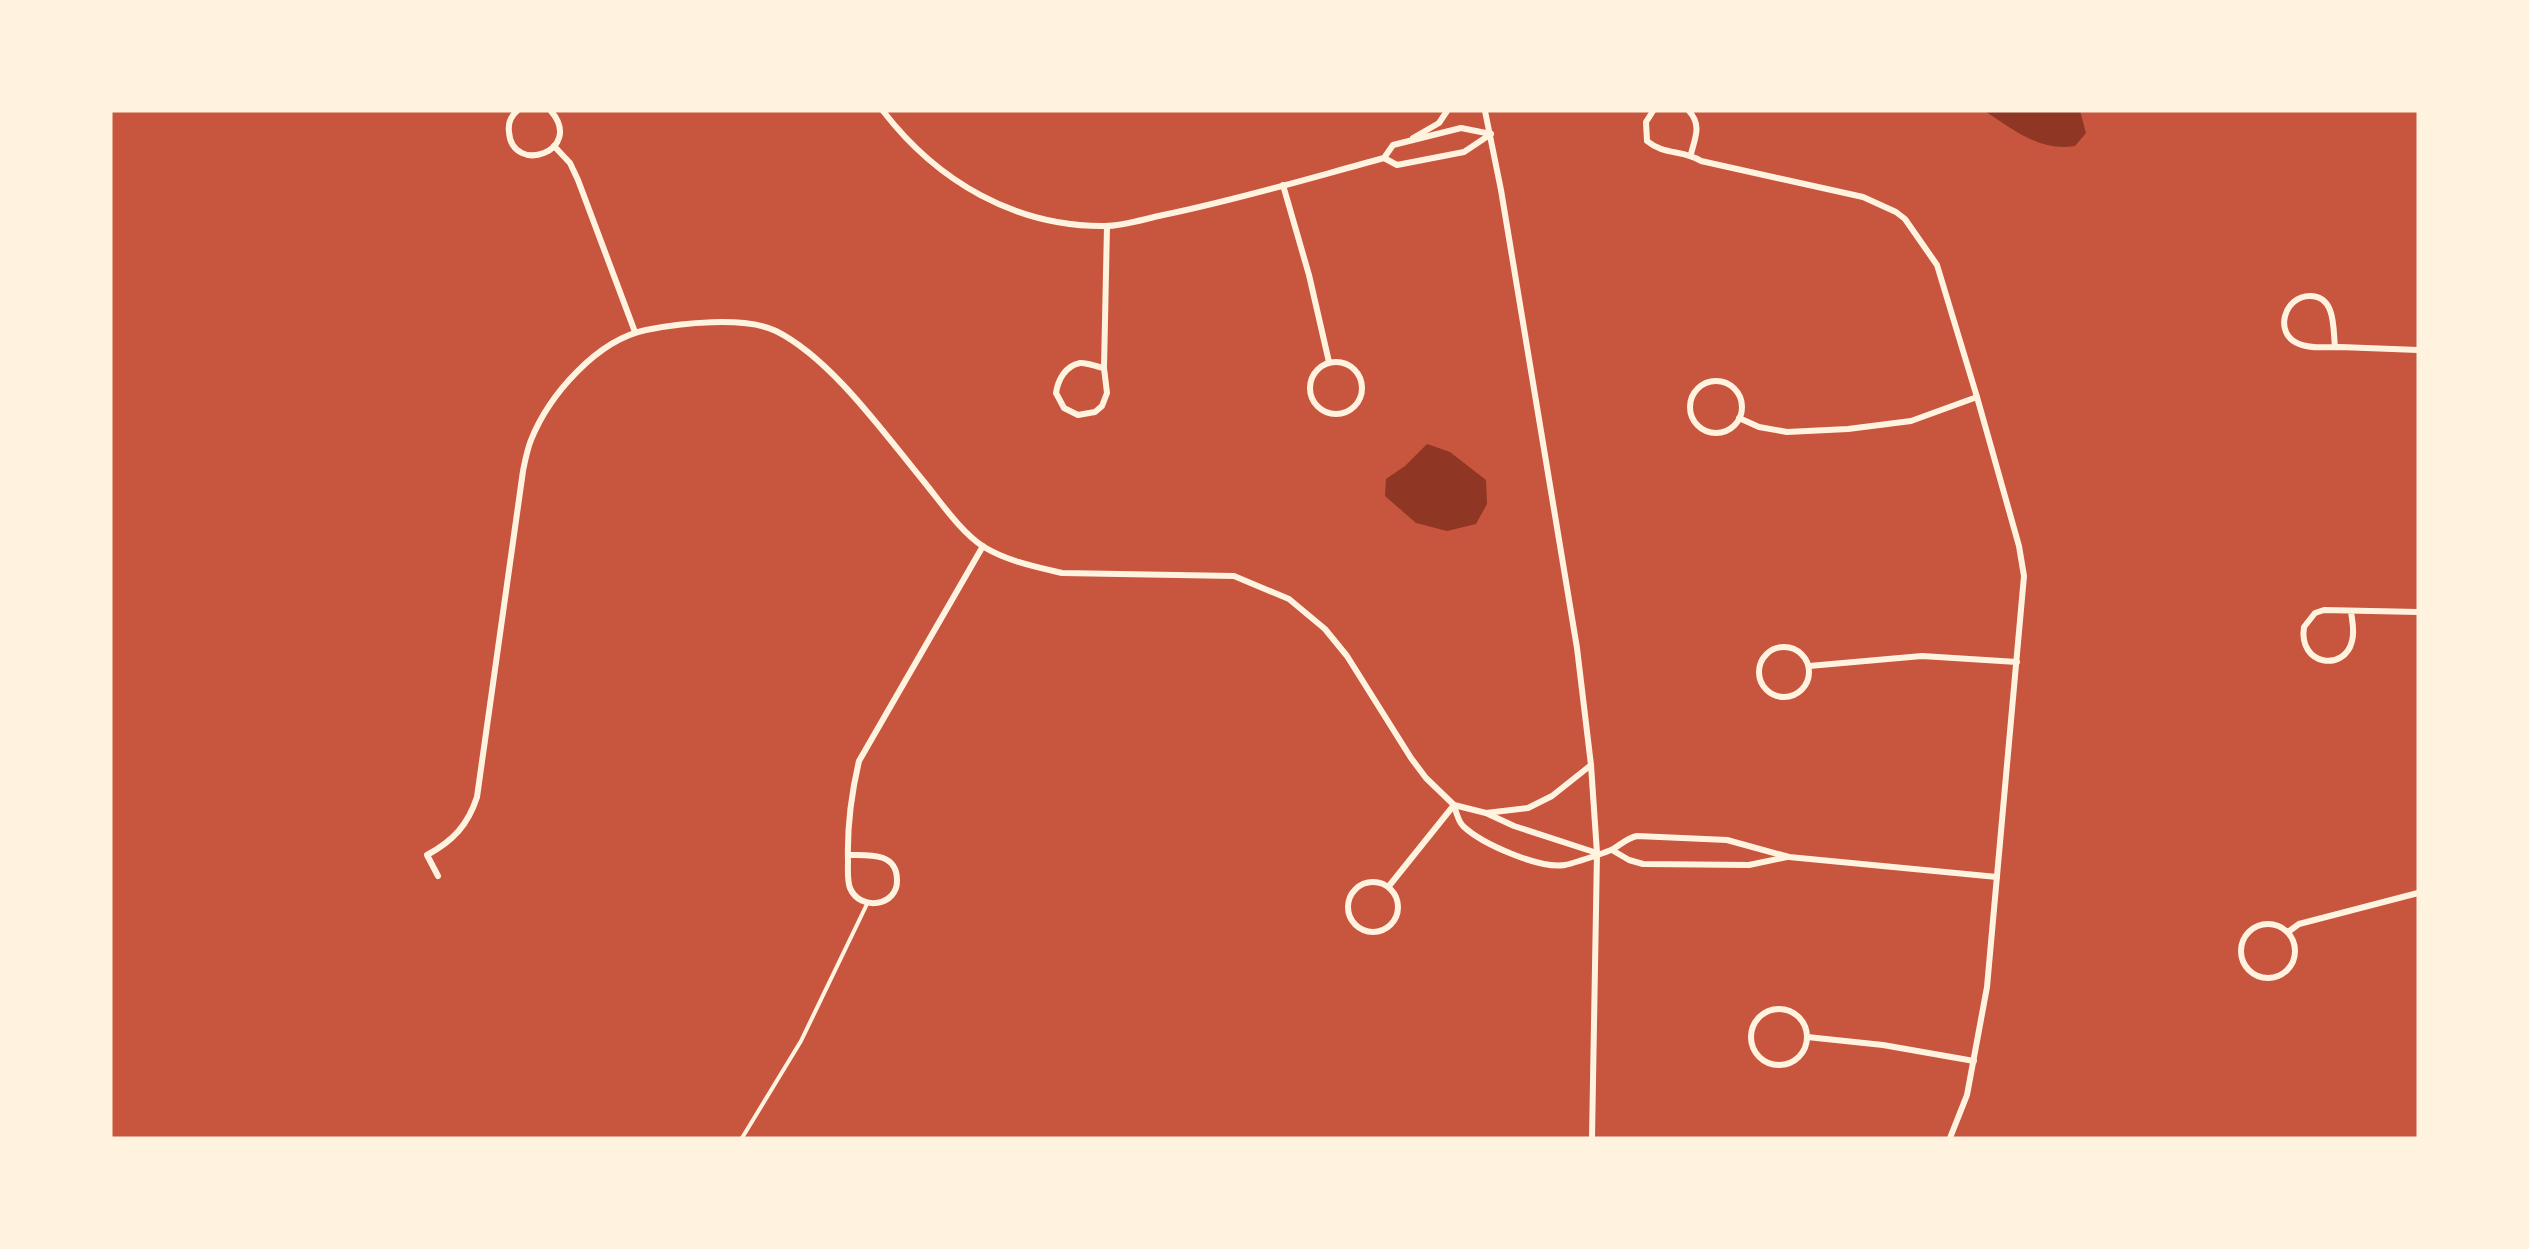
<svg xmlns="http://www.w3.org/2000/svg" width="2529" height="1249" font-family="'Zilla Slab',serif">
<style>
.water{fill:#8f3625}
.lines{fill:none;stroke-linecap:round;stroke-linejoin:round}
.service{stroke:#fff3e0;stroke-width:4}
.minor{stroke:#fff3e0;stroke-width:6}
</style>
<rect width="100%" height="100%" fill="#c8553d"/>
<!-- water -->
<g class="water">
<path d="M1985 111H2080L2086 133 2075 146C2040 152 2012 129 1985 111Z"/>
<polygon points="1427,444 1450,452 1486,480 1487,504 1476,524 1447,531 1416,523 1385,496 1386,479 1405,466"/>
</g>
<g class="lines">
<!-- service -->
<polyline class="service" points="742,1138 801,1041 867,904"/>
<!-- minor -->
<g class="minor">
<path d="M517 111C511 116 508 124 509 132 512 176 585 151 551 111"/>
<path d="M883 111C937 181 1015 227 1105 226 1124 226 1144 219 1163 215 1237 200 1310 178 1384 158L1393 145 1461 128 1491 134"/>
<polyline points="1485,111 1501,190 1577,648 1591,765 1597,853 1592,1138"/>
<path d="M1653 111 1646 122 1647 141C1665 156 1682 149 1701 161L1863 197 1896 212 1905 219 1937 265 1977 397 2019 546 2024 576 1987 987 1967 1095 1950 1138"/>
<path d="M1689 111C1702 125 1695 138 1691 154"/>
<polyline points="1413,138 1439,123 1447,111"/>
<polyline points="554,146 570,163 578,180 635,332"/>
<polyline points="1384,158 1397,165 1464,152 1491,134"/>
<polyline points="1283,185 1309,275 1329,362"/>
<path d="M2335 347C2333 329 2336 296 2310 296 2284 296 2273 334 2299 344 2311 349 2327 347 2340 347 2366 348 2392 349 2418 350"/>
<circle cx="1336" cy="388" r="26"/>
<path d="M1104 368C1097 367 1086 362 1080 363 1065 366 1058 380 1056 393L1064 408 1078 415 1095 412 1102 406 1107 393 1104 368 1107 226"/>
<circle cx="1716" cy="407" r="26"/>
<polyline points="1739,418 1759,427 1787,432 1848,429 1911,421 1977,397"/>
<path d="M2351 611C2352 621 2355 631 2352 641 2345 672 2298 666 2304 627L2315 613 2324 610 2418 612"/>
<circle cx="1784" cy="672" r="25"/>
<polyline points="1809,666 1922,656 2017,662"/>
<polyline points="1486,813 1528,808 1552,796 1591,765"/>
<polyline points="1612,850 1629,860 1643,864 1749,865 1787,857"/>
<path d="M848 855C868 855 897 852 897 880 898 906 860 912 850 888 847 880 848 870 848 861 847 826 851 795 859 761L983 546"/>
<path d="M438 876 427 855C453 841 468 825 477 797L523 471C525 461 527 450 531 440 549 395 597 340 646 330 680 323 745 316 776 331 832 359 886 436 925 483 942 504 962 533 984 547 1007 561 1036 567 1062 573L1234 576 1289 599 1325 629 1347 656 1411 758 1426 778 1454 805 1486 813 1514 826 1597 853"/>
<circle cx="1373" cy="907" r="25"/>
<path d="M1389 886 1454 805C1456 812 1458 821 1463 826 1482 844 1539 869 1565 865 1571 864 1608 852 1613 849 1622 844 1627 838 1637 836L1727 840 1789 857 1997 877"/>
<circle cx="2268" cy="951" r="27"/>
<polyline points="2288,932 2299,924 2418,893"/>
<circle cx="1779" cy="1037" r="28"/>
<polyline points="1807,1037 1883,1045 1974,1061"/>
</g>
</g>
<!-- border -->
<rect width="2529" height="1249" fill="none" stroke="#fff3e0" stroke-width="225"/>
</svg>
